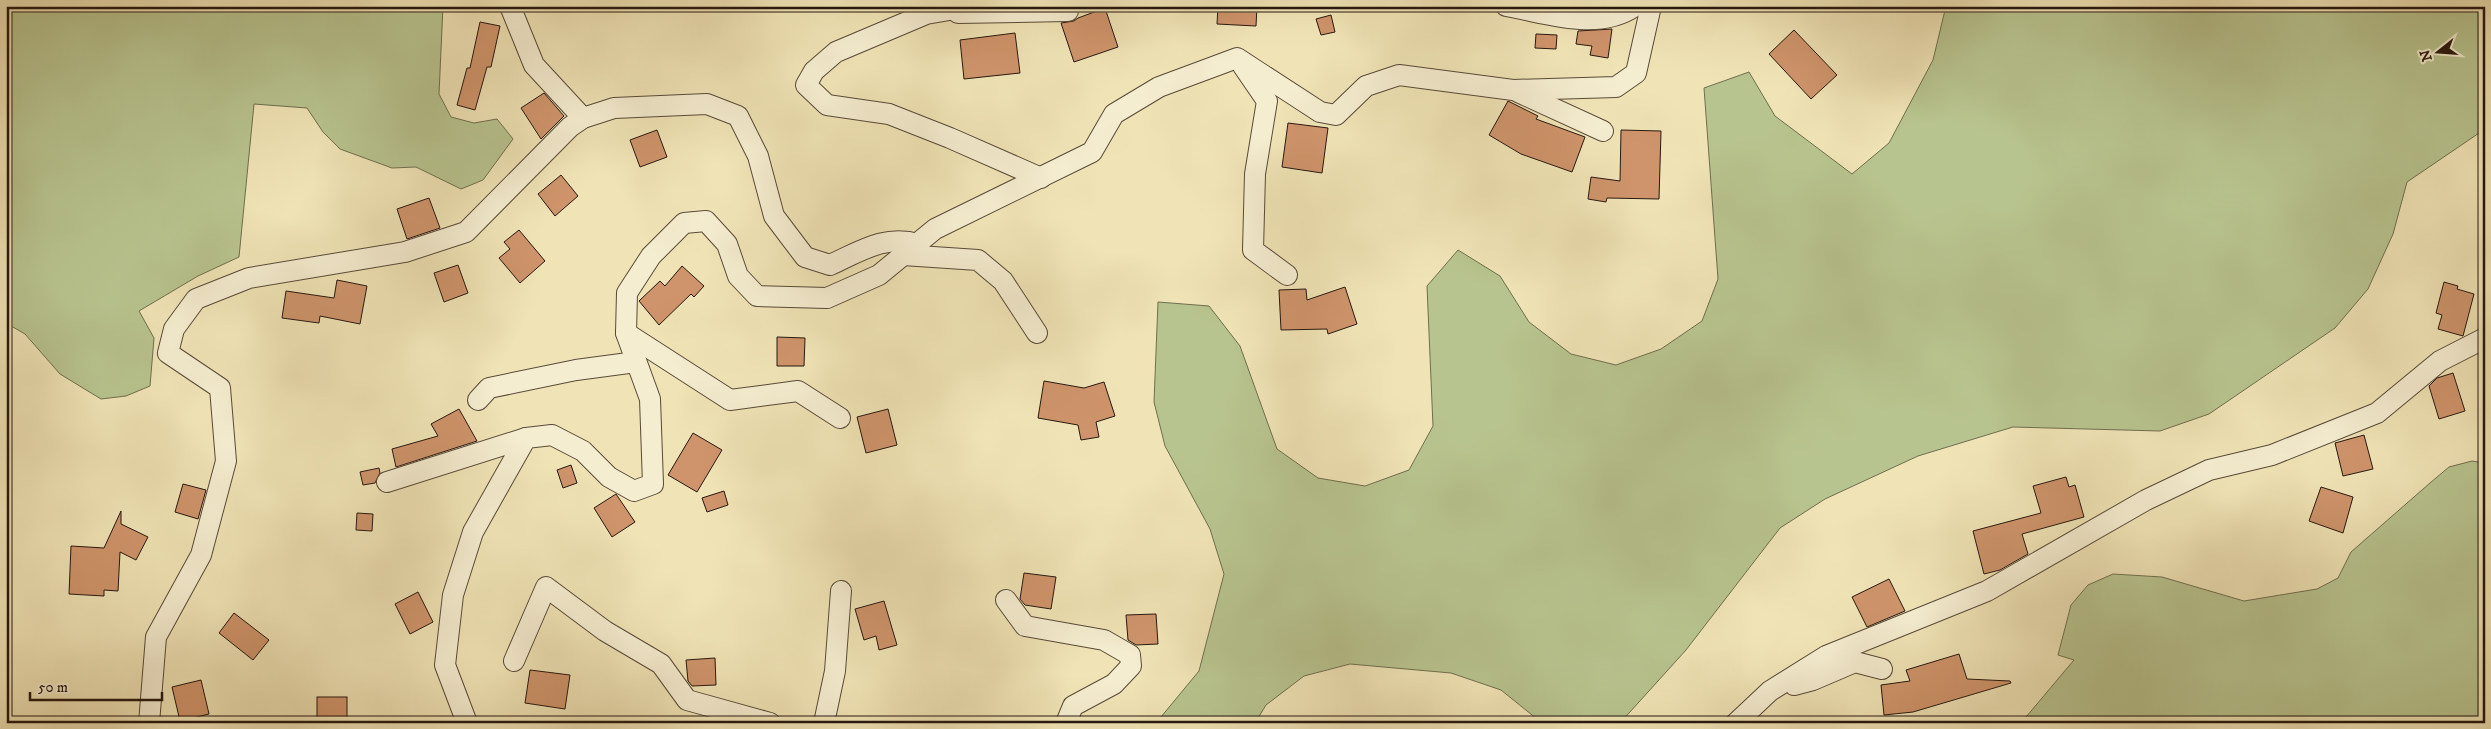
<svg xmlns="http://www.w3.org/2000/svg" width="2491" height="729" font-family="'IM FELL DW Pica',serif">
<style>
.green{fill:#b8c48f;stroke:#6f6e4f}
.building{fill:#cf946b;stroke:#26170f}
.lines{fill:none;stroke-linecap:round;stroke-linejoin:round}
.minor-casing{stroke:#584a39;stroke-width:22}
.minor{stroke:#f5edd0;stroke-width:20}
</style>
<rect width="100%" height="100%" fill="#f0e4b6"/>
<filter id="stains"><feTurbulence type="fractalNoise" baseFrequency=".004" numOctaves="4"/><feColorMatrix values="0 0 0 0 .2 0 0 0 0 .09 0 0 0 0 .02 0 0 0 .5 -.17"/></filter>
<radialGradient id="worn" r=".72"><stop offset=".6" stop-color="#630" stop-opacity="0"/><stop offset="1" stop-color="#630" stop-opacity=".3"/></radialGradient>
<!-- green -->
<g class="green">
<polygon points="6,6 443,6 439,94 451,117 474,123 497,119 513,139 483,180 461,189 416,167 392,168 340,149 323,132 307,108 254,104 239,257 198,276 139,311 154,338 150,386 126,396 101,399 60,374 25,334 6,323"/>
<polygon points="1946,6 2485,6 2485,129 2407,182 2393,234 2368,289 2335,328 2209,414 2160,431 2013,427 1918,456 1825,499 1780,528 1686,650 1620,723 1542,723 1501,690 1451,673 1350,664 1304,676 1266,705 1255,723 1156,723 1199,671 1224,574 1210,529 1165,446 1154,402 1158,302 1209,306 1240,346 1277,449 1318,478 1365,486 1409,470 1433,426 1427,286 1458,250 1500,276 1529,322 1571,354 1616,365 1661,349 1702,321 1718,279 1704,88 1749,72 1775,116 1852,174 1889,143 1933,60"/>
<polygon points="2472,461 2485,463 2485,723 2021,723 2074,660 2058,655 2071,605 2088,585 2113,574 2162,577 2244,601 2317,589 2338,578 2351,552 2430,483 2449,467"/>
</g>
<!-- building -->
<g class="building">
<polygon points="1218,6 1257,6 1256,26 1217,24"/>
<polygon points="1105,8 1118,47 1074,62 1061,23 1074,21 1078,18"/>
<polygon points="1331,15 1335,32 1321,35 1316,19"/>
<polygon points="480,22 500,26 491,67 487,67 475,110 457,105 467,68 470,68"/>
<polygon points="1612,29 1608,58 1590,55 1592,46 1576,44 1578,31"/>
<polygon points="1794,30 1837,75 1811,99 1769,54"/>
<polygon points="1015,33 1020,73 964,79 960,40"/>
<polygon points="1536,34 1557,35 1556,49 1535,48"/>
<polygon points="544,93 564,116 541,139 521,108"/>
<polygon points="1508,101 1538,116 1536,119 1585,137 1572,172 1521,154 1489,135"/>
<polygon points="1288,123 1328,128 1322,173 1282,167"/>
<polygon points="657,130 667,157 640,167 630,140"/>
<polygon points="1621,130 1661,131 1659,199 1607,198 1606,202 1588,199 1591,177 1620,181"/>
<polygon points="561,175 578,196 555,216 538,194"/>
<polygon points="429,198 440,228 407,239 397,209"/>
<polygon points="519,230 545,261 520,283 499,258 510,249 504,242"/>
<polygon points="458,265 468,293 444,302 434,273"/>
<polygon points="682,266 704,286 694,297 691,294 659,325 639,301 660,281 665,286"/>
<polygon points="337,280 367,286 360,324 320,316 319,323 282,318 286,291 334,298"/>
<polygon points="2444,282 2458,286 2457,289 2474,294 2463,336 2438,329 2442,315 2436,313"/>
<polygon points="1345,287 1357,324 1328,334 1327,329 1281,330 1279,290 1306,289 1307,300"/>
<polygon points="777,337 805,338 804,366 777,366"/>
<polygon points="2453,373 2465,411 2439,419 2429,386 2437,378"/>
<polygon points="1044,381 1084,388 1104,382 1115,416 1096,422 1099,437 1081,440 1078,425 1038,418"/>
<polygon points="459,409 477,441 396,467 392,449 438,436 431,424"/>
<polygon points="888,409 897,445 866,453 857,417"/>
<polygon points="693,433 722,450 697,492 668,475"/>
<polygon points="2364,435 2373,469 2343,476 2335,443"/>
<polygon points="571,465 577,483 563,488 557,470"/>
<polygon points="379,468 380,473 375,483 363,485 360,472"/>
<polygon points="2066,477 2069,487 2075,485 2084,517 2022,534 2028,554 2000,570 1984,574 1973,531 2041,513 2033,486"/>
<polygon points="183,484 206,490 198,519 175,512"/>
<polygon points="2321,487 2353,497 2343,533 2309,521"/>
<polygon points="724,491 728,505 707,512 702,498"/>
<polygon points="616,494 635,522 612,537 594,508"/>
<polygon points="121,511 121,524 148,537 136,560 120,552 118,591 104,590 104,596 69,594 71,546 104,548"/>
<polygon points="357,513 373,514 372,531 356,530"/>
<polygon points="1024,573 1056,577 1051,609 1025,605 1020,599"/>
<polygon points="1889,579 1905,611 1867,627 1852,597"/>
<polygon points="418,592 433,622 410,634 395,604"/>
<polygon points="884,601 897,645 879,650 876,636 864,640 855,609"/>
<polygon points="234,613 269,640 253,660 219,633"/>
<polygon points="1156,614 1158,644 1136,645 1128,640 1126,615"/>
<polygon points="1959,654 1967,679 2010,681 2011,683 1913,712 1884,715 1881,685 1910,681 1906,670"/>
<polygon points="715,658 716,685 692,686 688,681 686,660"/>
<polygon points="530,670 570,675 565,709 525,703"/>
<polygon points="201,680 209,714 180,721 172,687"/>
<rect x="317" y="697" width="30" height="26"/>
</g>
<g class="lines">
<!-- minor casing -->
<g class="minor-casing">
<g id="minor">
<polyline points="510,6 534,65 583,118"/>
<polyline points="973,6 926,14 836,52 814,71 806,85 827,105 889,114 950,138 1041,178"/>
<path d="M1506 6C1547 13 1598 32 1635 6"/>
<polyline points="958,13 1068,11"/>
<polyline points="1243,66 1267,101 1255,174 1253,250 1287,275"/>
<polyline points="1518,92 1603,131"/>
<polyline points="903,255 978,260 1003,281 1037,333"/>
<polyline points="626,333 730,400 798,391 840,418"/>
<polyline points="478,400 489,388 576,370 636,362"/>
<polyline points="387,482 526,438"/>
<polyline points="1006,600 1025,626 1104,640 1130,655 1131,666 1114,684 1073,706 1066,723"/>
<polyline points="514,661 546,587 605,631 661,664 687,700 770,723"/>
<polyline points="1794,685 1813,680 1855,662 1882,669"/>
<path d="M149 723 156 637 201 555 226 461 220 388 168 353 174 329 196 299 249 278 405 252 466 232 570 127 583 118 614 108 707 104 738 116 758 156 774 216 805 257 830 265C859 252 885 234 918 244"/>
<polyline points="467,723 445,665 453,595 473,532 526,438 552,435 583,451 609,477 634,491 653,484 650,399 626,333 627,293 651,256 684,223 706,221 727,244 738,276 757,296 827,298 879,275 935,229 1092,152 1114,114 1159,87 1237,58 1320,112 1336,115 1366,86 1399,75 1513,90 1616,87 1636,73 1651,6"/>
<polyline points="824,723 835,671 841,591"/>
<polyline points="1736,723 1770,691 1826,656 1987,591 2146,500 2209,470 2272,455 2377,413 2440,361 2485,338"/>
</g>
</g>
<!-- minor -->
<use href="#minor" class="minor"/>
</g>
<!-- margin -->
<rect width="2491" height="729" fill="none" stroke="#f0e4b6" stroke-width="25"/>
<rect x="8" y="8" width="2476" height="714" fill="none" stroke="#26170f" stroke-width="2.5"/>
<rect x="12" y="12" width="2466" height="704" fill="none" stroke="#26170f"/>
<!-- north arrow -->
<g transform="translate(2438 52) rotate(253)" stroke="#f5edd0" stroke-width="4" paint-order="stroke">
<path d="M0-4L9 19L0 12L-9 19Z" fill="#26170f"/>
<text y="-8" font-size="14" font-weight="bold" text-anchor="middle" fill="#26170f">N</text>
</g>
<!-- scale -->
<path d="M30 692v8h132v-8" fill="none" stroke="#26170f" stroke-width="2.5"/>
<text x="38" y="692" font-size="15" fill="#26170f" stroke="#f5edd0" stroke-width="4" paint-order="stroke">50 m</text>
<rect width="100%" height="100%" filter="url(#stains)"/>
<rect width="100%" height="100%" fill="url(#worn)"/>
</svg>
